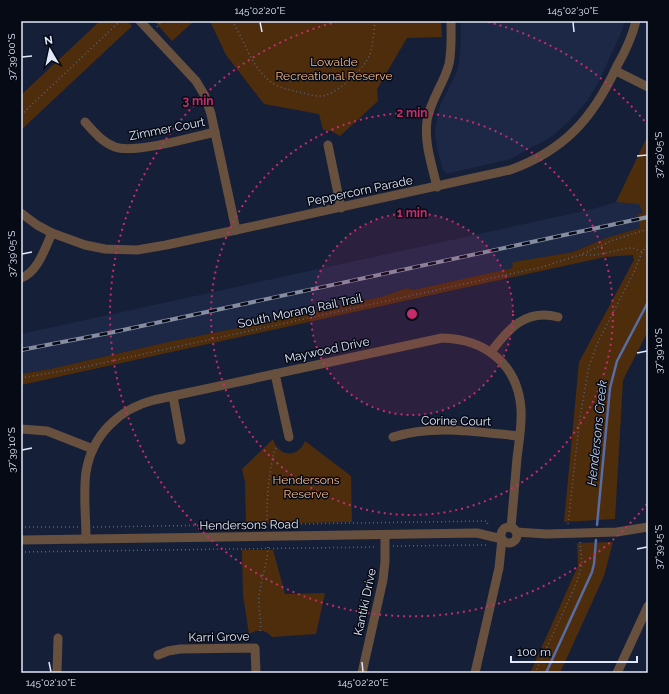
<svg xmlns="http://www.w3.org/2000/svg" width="669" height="694" font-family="Raleway,sans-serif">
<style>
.built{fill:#1d2847}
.green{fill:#4e2d0d}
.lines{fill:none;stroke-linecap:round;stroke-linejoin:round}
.stream{stroke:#576da5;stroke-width:2.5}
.path{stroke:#5a6279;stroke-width:1.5;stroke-dasharray:1 3;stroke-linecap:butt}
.street{stroke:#67503e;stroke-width:9}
.rail-casing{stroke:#858da1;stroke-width:4}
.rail{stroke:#060a15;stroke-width:2.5;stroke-dasharray:8;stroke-linecap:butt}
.ticks{fill:none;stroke:#e1e8f9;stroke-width:1.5}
.ring{fill:none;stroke:#c52d6b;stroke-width:2;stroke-dasharray:2 4}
.labels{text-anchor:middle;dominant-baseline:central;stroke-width:3;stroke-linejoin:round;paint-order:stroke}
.park-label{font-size:12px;fill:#f7b986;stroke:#060a15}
.street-label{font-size:12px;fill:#e1e8f9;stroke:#060a15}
.water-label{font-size:13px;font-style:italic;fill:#c2d0f2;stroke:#060a15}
.centre{fill:#c52d6b;stroke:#060a15;stroke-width:2}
.ring-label{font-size:12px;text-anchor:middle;font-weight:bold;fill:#c52d6b;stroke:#060a15;stroke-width:3;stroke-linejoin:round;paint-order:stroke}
.neatline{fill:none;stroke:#e1e8f9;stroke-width:1.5}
.ticks-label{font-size:10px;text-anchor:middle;fill:#e1e8f9}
</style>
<rect width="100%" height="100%" fill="#161f38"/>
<!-- built -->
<g class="built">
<polygon points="461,21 625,21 621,33 599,81 588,100 567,123 555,134 544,141 510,159 446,174 443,170 438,152 435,134 436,124 440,106 456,74 459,63 461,40"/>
<polygon points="616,202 639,203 643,213 640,228 606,238 573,252 513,262 513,268 413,290 407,288 384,296 311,313 168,342 50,369 21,374 21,334 593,209"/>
</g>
<!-- green -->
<g class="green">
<polygon points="100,21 127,21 132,26 21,130 21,95"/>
<polygon points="154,21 194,21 172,41"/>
<polygon points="210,21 441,21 442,37 407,38 377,89 378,101 340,136 331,131 323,130 319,114 264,104 226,55"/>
<polygon points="648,135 648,331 623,380 615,519 564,522 579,362 634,260 633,255 605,257 21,385 21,374 50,369 168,342 311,313 384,296 407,288 413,290 512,268 513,262 573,252 606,238 640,228 638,214 643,213 639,204 616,202"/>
<path d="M273 439C278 457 298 459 305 441L351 476 352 522 246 524 245 482 242 469Z"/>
<polygon points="613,542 604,576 560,673 530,673 578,566 577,543"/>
<path d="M242 550H273L285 594 325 593 316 634 272 637C265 629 257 629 249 634L243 595Z"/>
</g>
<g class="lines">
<!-- stream -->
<g class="stream">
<polyline points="597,525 610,388 617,361 648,302"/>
<polyline points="546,673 592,572 594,564 596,540"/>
</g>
<!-- path -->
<g class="path">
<path d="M232 21C245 41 251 67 271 82 279 88 290 90 299 92 308 94 318 98 326 95 340 91 365 68 370 54 373 44 374 31 375 21"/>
<polyline points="157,27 162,21"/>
<polyline points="21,115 120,21"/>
<polyline points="582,255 596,255 628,248 633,248 642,252"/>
<polyline points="21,378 84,367 542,267 580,255 611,241 648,229"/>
<polyline points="568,524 580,417 589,366 598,342 635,270 642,252 648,244"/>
<polyline points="21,527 78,527"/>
<polyline points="93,527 487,521 488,527"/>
<path d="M267 528C267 507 267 489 271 468 272 461 273 452 277 446"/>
<polyline points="393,546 487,545"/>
<polyline points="21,552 377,547"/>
<path d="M260 631C262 620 258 609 259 597 261 579 268 562 268 544"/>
<polyline points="535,673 576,584 582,565 580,541"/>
</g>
<!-- street -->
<g class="street">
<polyline points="140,21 196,81 205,96 211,114 236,230"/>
<polyline points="616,71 648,87"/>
<path d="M85 122C93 131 102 142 115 147 134 154 193 137 215 132"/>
<polyline points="328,145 341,208"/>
<path d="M437 187C432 165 424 143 427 121 430 100 444 84 449 64 452 50 451 35 451 21"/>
<path d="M21 213 37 225 52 233 85 245 105 249 137 250 166 245 236 230 510 170C565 150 593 118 617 66 625 52 632 37 636 21"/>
<path d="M21 278C38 272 45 248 52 233"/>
<path d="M491 352C508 329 526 308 558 317"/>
<polyline points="275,374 289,437"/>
<polyline points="173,396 181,440"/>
<polyline points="21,429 47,431 93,449"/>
<path d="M393 437C434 424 478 432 519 436"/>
<circle cx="509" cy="535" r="8"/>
<polyline points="516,532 546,534 617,532 648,527"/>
<path d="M86 539C86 517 83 493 86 472 92 435 119 409 154 400L442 338C485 339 518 364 521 409 522 425 519 442 517 458 515 481 513 504 511 528"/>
<polyline points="21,540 477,533 502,539"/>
<polyline points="158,655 168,651 180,649 255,648 256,673"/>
<polyline points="57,673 58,638"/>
<polyline points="362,673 383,580 385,561 385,535"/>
<polyline points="475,673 499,568 502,539"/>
<polyline points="617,673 648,606"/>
</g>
<!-- rail casing -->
<g class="rail-casing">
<polyline id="rail" points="21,350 109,333 648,217"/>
</g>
<!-- rail -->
<use href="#rail" class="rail"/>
</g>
<!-- ticks -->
<path class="ticks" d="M260 22 262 32M573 22 574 32M22 57 32 56M637 156 647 155M22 254 32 252M637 353 647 351M22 450 32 448M637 549 647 547M49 662 51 672M362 662 363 672"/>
<!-- distance rings -->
<circle cx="412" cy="314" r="101" fill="#c52d6b" fill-opacity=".12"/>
<g class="ring">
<circle cx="412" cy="314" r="101"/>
<circle cx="412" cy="314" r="201"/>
<path d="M647 504A302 302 0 1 1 336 22M488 22A302 302 0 0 1 647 124"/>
</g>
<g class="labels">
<!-- park labels -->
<g class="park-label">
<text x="334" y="62">Lowalde<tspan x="334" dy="14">Recreational Reserve</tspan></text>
<text x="306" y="480">Hendersons<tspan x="306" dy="14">Reserve</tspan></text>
</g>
<!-- street labels -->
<g class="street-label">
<text transform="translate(167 129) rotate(-11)">Zimmer Court</text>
<text transform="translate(360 191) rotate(-12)">Peppercorn Parade</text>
<text transform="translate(300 311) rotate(-12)">South Morang Rail Trail</text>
<text transform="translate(327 350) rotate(-12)">Maywood Drive</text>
<text transform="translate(456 421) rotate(1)">Corine Court</text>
<text transform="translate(249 525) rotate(-1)">Hendersons Road</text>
<text transform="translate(365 602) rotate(-78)">Kantiki Drive</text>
<text transform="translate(219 637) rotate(-1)">Karri Grove</text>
</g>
<!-- water labels -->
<g class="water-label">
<text transform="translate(597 433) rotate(-84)">Hendersons Creek</text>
</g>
</g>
<circle cx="412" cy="314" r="6" class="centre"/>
<g class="ring-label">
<text x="198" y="105">3 min</text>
<text x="412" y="117">2 min</text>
<text x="412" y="217">1 min</text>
</g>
<!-- border -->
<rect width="669" height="694" fill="none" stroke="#060a15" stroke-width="44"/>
<!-- north arrow -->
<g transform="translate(50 50) rotate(351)" stroke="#060a15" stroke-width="3" paint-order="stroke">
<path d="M0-3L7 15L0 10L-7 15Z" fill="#e1e8f9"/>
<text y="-6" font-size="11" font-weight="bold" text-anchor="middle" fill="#e1e8f9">N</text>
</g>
<!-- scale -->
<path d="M511 656v6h126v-6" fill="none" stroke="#e1e8f9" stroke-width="2"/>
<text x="517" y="656" font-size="12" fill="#e1e8f9" stroke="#060a15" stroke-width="3" paint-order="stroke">100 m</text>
<rect x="22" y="22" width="625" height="650" class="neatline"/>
<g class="ticks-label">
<text x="260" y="14">145°02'20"E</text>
<text x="573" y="14">145°02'30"E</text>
<text transform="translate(11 57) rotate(-90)" y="4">37°39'00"S</text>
<text transform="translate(658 155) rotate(-90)" y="4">37°39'05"S</text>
<text transform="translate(11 254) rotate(-90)" y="4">37°39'05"S</text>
<text transform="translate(658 351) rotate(-90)" y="4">37°39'10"S</text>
<text transform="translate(11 450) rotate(-90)" y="4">37°39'10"S</text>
<text transform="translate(658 547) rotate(-90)" y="4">37°39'15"S</text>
<text x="51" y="686">145°02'10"E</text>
<text x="363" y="686">145°02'20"E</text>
</g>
</svg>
